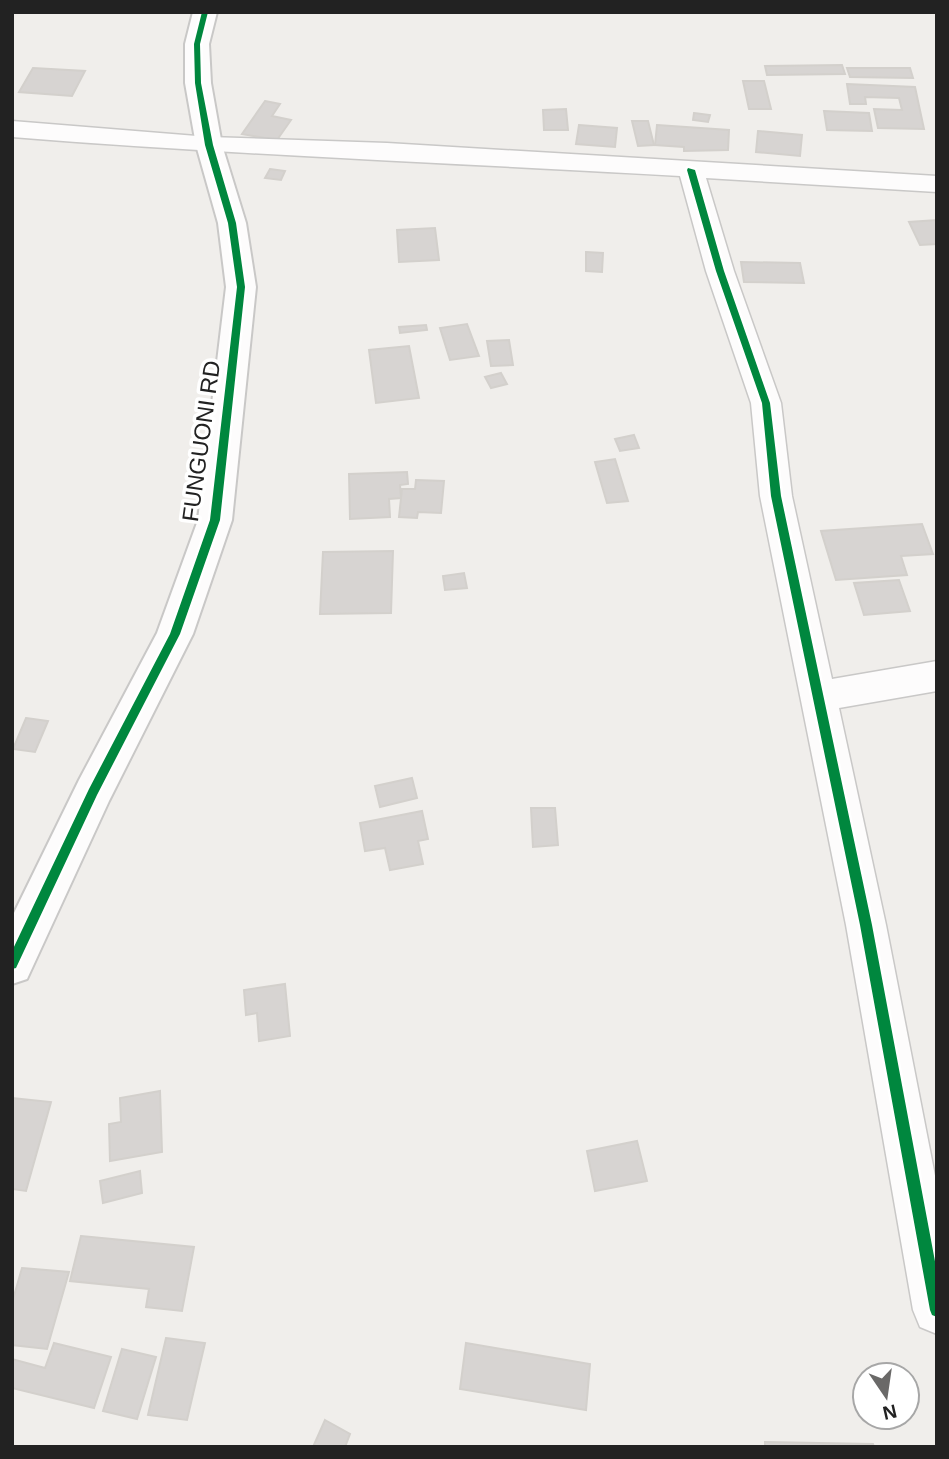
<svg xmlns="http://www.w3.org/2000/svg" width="949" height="1459" font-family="Arial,sans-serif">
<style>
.building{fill:#d7d4d2;stroke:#d3d0cc;stroke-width:2}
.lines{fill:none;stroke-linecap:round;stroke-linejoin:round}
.minor-casing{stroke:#c9c8c7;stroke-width:3}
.tertiary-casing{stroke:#c9c8c7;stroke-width:4}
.minor{fill:#fdfcfc;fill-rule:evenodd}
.tertiary{fill:#fdfcfc;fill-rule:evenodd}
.cycleway-casing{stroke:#fff;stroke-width:5}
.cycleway{fill:#00873e;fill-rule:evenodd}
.labels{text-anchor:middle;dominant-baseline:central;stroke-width:7;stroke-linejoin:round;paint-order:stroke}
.street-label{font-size:23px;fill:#222;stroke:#fff}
</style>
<rect width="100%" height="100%" fill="#f0eeeb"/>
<!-- building -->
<g class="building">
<polygon points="842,65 845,74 767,75 765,66"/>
<polygon points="33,68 85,71 72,96 19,92"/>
<polygon points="847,68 910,68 913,78 850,77"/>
<polygon points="743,81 764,81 771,109 749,109"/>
<polygon points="847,84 915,87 924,129 878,128 874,109 902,110 899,98 865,97 866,104 850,104"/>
<polygon points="265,101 280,104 272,116 291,120 277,140 242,134"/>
<polygon points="566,109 568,130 544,130 543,110"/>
<polygon points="824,111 869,113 872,131 827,130"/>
<polygon points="694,113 710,115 708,122 693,120"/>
<polygon points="632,121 648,121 654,145 638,146"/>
<polygon points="579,125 617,128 615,147 576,144"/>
<polygon points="657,125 729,130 728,150 684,151 684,147 655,145"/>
<polygon points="758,131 802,135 800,156 756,152"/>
<polygon points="270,169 285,171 281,180 265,178"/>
<polygon points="937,220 937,244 920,245 909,222"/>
<polygon points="435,228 439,260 399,262 397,230"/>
<polygon points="586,252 603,253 602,272 586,271"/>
<polygon points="741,262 800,263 804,283 744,282"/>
<polygon points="467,324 479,356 450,360 440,328"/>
<polygon points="426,325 427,330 400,333 399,327"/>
<polygon points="509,340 513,365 491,366 487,341"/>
<polygon points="409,346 419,398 376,403 369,350"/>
<polygon points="501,373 507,384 491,388 485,377"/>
<polygon points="634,435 639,448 620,451 615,439"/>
<polygon points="615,459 628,501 607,503 595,462"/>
<polygon points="407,472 408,484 400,485 401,498 389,499 390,517 350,519 349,474"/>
<polygon points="416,480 444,481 441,513 418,512 417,518 399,517 402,489 415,489"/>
<polygon points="922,524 933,554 901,556 907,575 836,580 821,531"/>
<polygon points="393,551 391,613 320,614 323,552"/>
<polygon points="464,573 467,588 445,590 443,576"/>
<polygon points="899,580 910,611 864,615 854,583"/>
<polygon points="26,718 48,721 35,752 13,749"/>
<polygon points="412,778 417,798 380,807 375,786"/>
<polygon points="531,808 555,808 558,845 533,847"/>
<polygon points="422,811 428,839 418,841 423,864 390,870 385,848 365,851 360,823"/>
<polygon points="285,984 290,1036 259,1041 257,1013 246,1015 244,990"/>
<polygon points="160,1091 162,1152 110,1161 109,1124 121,1122 120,1098"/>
<polygon points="12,1098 51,1102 26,1191 12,1189"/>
<polygon points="637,1141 647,1181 595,1191 587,1151"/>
<polygon points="140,1171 142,1193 103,1203 100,1181"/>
<polygon points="81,1236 194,1247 182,1311 146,1307 149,1289 70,1281"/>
<polygon points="22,1268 69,1272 47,1349 12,1345 12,1303"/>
<polygon points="166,1338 205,1343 187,1420 148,1415"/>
<polygon points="54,1343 111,1357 94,1408 12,1388 12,1359 45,1368"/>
<polygon points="466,1343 590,1364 586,1410 460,1389"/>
<polygon points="122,1349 156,1357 137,1419 103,1411"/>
<polygon points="325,1420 350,1434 345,1447 313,1447"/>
<polygon points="765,1442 873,1444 874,1447 765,1447"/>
</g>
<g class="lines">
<!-- minor casing -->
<g class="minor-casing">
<path id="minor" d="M12 121 209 137 387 143 937 176V192L706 178 734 271 781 403 792 496 832 679 937 661V691L839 708 886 925 937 1186V1334L920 1327 913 1310 846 925 760 496 751 403 706 271 680 176C457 163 234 155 12 137Z"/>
</g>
<!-- tertiary casing -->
<g class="tertiary-casing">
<polygon id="tertiary" points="193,12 217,12 209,44 211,83 222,145 246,223 256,287 232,520 193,634 109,801 27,979 12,984 12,917 79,780 157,633 198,520 226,287 218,223 196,145 185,83 185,44"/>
</g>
<!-- minor -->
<use href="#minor" class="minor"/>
<!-- tertiary -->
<use href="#tertiary" class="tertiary"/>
<!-- cycleway casing -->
<g class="cycleway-casing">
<g id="cycleway">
<polygon points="202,12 208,12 200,44 201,83 213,145 236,223 245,287 220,520 180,634 97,795 16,968 12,969 12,951 89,789 170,634 210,520 237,287 228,223 205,145 195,83 194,44"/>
<polygon points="688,168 695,170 724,271 770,403 781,496 872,925 937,1272 937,1317 932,1315 930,1310 860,925 771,496 762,403 716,271 687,170"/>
</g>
</g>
<!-- cycleway -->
<use href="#cycleway" class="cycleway"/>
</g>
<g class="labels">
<!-- street labels -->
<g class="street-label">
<text transform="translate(201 441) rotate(-82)">FUNGUONI RD</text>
</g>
</g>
<!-- border -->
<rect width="949" height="1459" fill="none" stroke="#222222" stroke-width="28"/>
<!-- north arrow -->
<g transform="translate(886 1396) rotate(167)"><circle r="33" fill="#ffffff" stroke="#a7a7a7" stroke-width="2"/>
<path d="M0-5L12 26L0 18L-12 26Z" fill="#6a6968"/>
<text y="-10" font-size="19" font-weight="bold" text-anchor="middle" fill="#222222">N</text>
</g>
</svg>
